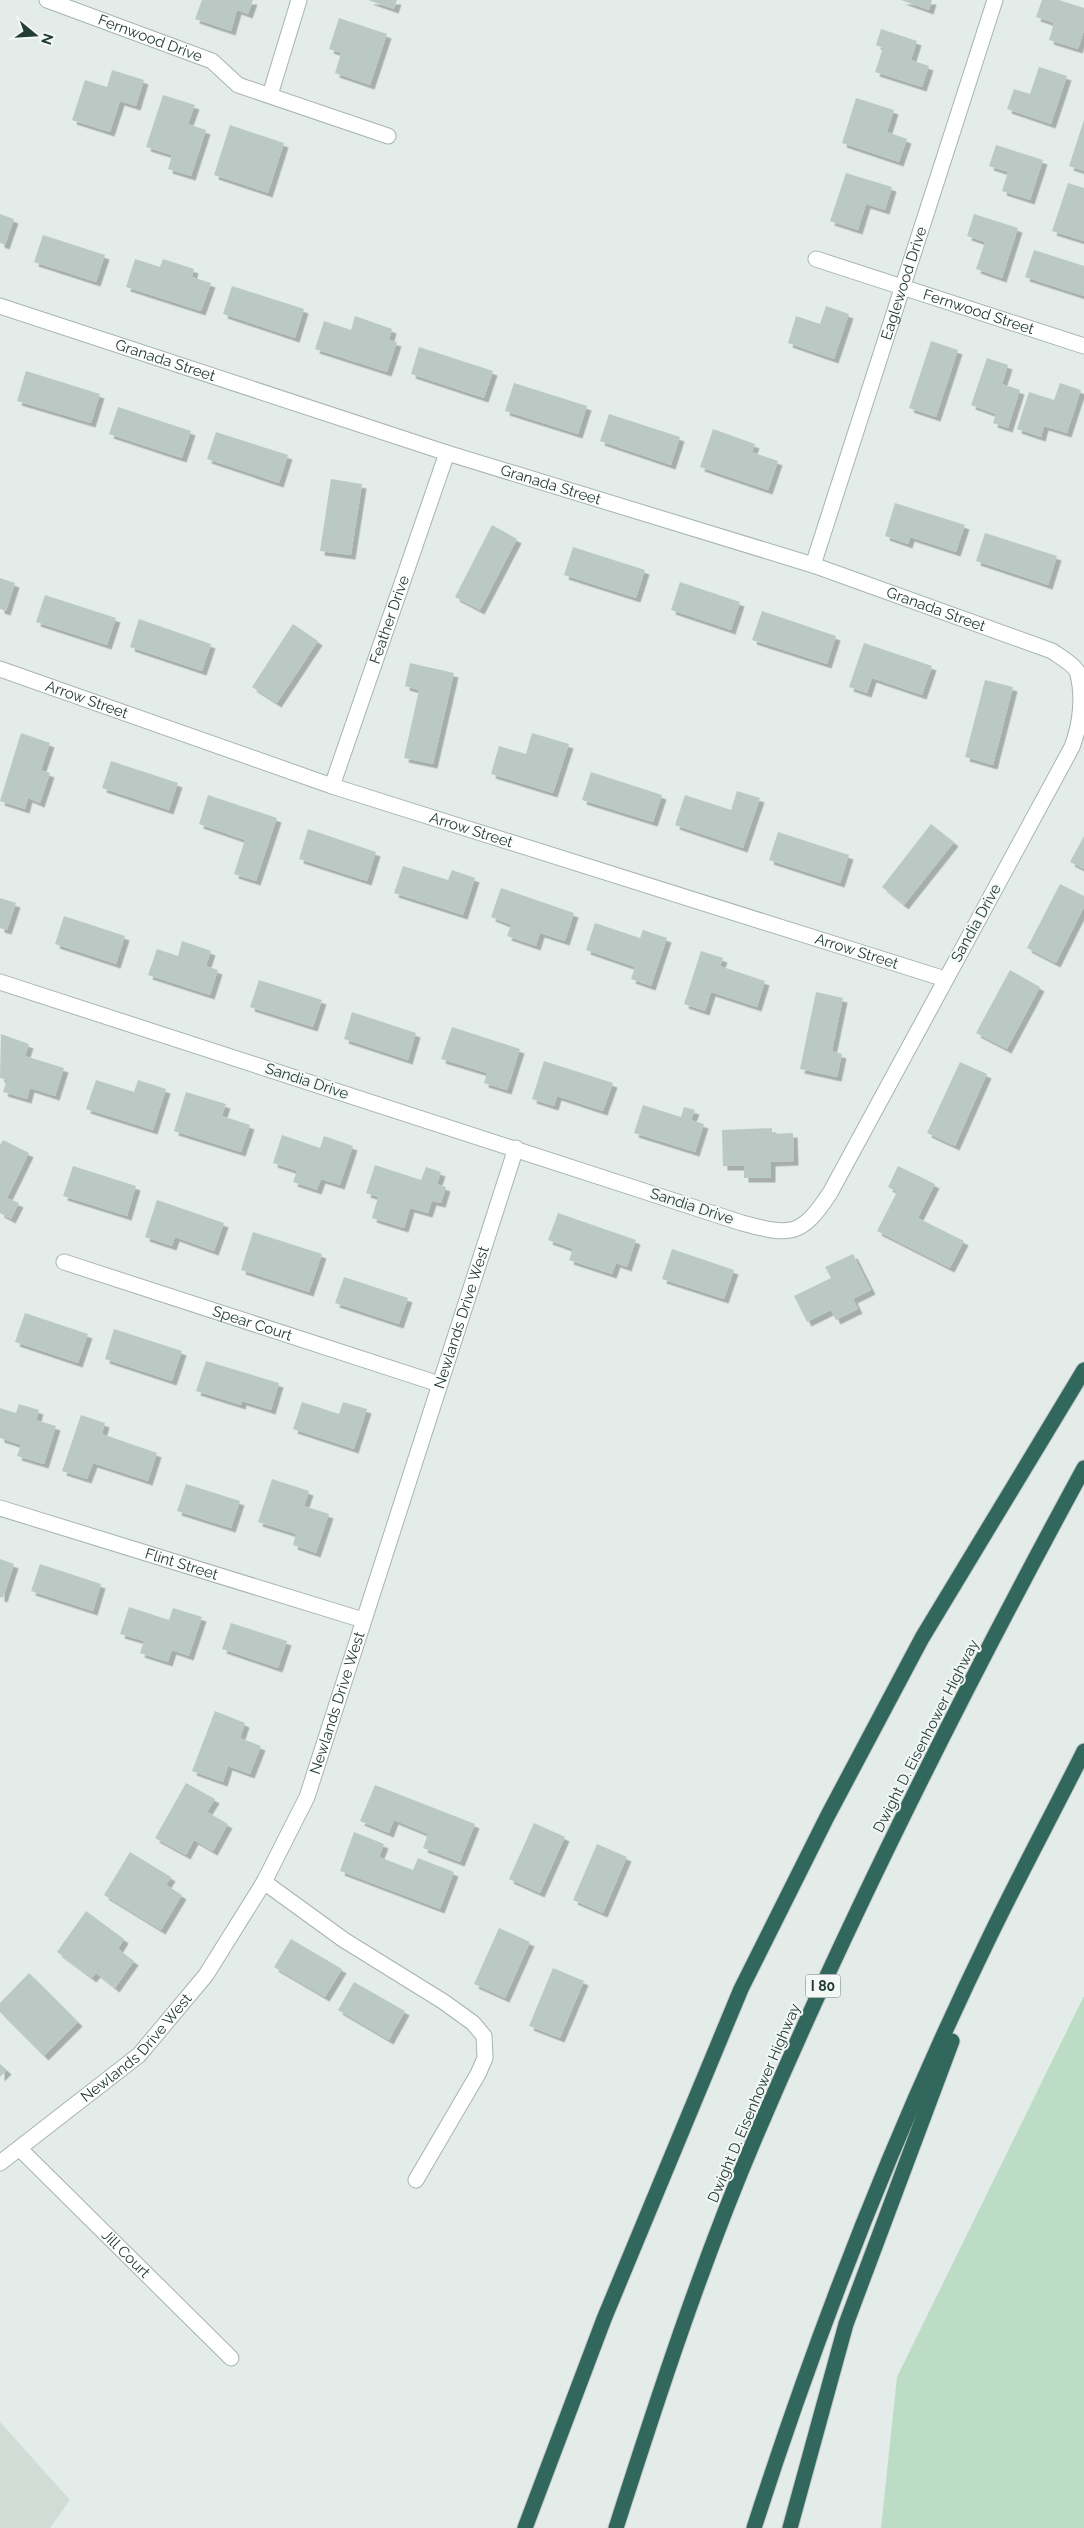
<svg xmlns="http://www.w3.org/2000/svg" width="1084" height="2528" font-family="Raleway,sans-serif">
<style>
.built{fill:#d1dcd7}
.green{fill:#bddcc6}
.building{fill:#bbc9c4;filter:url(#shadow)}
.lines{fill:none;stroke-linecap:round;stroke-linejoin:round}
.street-casing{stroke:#a6b4af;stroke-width:17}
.highway-casing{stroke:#c1c8c7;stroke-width:17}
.street{stroke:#fff;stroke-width:15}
.highway{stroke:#31675d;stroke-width:15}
.labels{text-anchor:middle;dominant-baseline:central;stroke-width:4;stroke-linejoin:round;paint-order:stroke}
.shield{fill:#f3f8f6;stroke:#617470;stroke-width:1}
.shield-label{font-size:14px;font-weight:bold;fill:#233c36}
.street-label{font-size:15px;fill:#233c36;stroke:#f3f8f6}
</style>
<defs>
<filter id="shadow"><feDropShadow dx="4.5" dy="4.5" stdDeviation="0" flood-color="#0004"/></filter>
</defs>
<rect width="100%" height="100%" fill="#e3ece8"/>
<!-- built -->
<polygon class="built" points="0,2422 70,2500 50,2528 0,2528"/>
<!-- green -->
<polygon class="green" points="1084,1996 1084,2528 881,2528 897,2377"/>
<!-- building -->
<g class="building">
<polygon points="202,0 253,0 248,14 237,10 231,31 195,19"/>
<polygon points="368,0 397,0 394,9"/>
<polygon points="901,0 932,0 929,10"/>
<polygon points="1042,0 1059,0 1084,8 1084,30 1078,49 1049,40 1054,23 1036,17"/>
<polygon points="339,18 387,34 370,85 335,73 341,53 329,49"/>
<polygon points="881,29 917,41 911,60 929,66 922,87 875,72 883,48 876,45"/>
<polygon points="1039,67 1067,76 1051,124 1007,109 1014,89 1030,94"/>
<polygon points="112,70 144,80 136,106 120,101 110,132 72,120 85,80 107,87"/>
<polygon points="163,95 195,105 188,124 206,130 191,176 168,169 172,155 146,147"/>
<polygon points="856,98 894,110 887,132 907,139 899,162 842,143"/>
<polygon points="1084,120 1084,171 1069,166"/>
<polygon points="230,125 284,143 268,193 214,175"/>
<polygon points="996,145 1043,160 1030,200 1002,191 1008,172 989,166"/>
<polygon points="846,173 892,187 885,210 866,204 858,230 830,221"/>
<polygon points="1068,183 1084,188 1084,241 1052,231"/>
<polygon points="0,214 14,219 5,245 0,243"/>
<polygon points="974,214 1018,228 1002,278 976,269 985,242 967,236"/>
<polygon points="43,235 105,255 96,282 34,262"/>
<polygon points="1034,250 1084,266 1084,296 1025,277"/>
<polygon points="135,259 160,267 163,259 194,269 192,277 211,283 201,311 126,287"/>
<polygon points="232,286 304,309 295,338 223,314"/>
<polygon points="826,306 849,314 834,359 788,343 796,316 820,324"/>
<polygon points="355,316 392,329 389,340 397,342 387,372 315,349 324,321 351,330"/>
<polygon points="931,341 958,350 936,417 909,408"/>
<polygon points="419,347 493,371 484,398 411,374"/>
<polygon points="987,358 1008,365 1002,384 1020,390 1008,428 993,423 996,414 971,405"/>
<polygon points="26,371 100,394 91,423 17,401"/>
<polygon points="514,383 587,406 578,434 505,411"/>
<polygon points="1060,383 1081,390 1067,433 1044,426 1041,437 1017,429 1029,392 1054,400"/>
<polygon points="118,407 191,431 182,458 109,434"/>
<polygon points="609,414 680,437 671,465 600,441"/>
<polygon points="713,429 755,444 752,452 778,461 768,490 700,467"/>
<polygon points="216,432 288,455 279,483 207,459"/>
<polygon points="331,479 362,484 351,555 320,551"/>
<polygon points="895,503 965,525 956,552 910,537 908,544 885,536"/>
<polygon points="492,525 517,539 480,610 455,597"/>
<polygon points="985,533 1057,556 1048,585 976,561"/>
<polygon points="573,547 645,570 636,598 564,575"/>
<polygon points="0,578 15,583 6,611 0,609"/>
<polygon points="680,582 740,602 731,630 671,610"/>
<polygon points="45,595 116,618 107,645 36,622"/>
<polygon points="762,611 836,636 827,664 752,640"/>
<polygon points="139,619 211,644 202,671 130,647"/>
<polygon points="293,624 318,641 277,703 252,687"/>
<polygon points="864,643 932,666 922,695 872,678 867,693 849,687"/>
<polygon points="410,663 454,673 433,764 404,758 419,690 405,686"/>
<polygon points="985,680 1013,687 993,765 965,757"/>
<polygon points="21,733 50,743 41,770 50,773 40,803 28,798 25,809 0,801"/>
<polygon points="532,733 569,744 553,793 491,774 499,746 526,754"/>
<polygon points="111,761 178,783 169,810 102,788"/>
<polygon points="591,772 662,795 653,822 582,800"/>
<polygon points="737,791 760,798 743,848 675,825 685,795 731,810"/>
<polygon points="208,795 277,818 256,881 234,874 245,840 199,824"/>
<polygon points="931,824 954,842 904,905 882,887"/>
<polygon points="308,829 376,852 367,881 299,859"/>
<polygon points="778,832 849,855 840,883 769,860"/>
<polygon points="1084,836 1084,869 1070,862"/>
<polygon points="403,866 448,880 452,870 475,878 463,915 394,893"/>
<polygon points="1060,884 1084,896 1084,907 1056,963 1027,948"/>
<polygon points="501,888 574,913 565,941 540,933 536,946 507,936 511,925 491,917"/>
<polygon points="0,898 16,903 7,930 0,928"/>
<polygon points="64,916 125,936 116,964 55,944"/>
<polygon points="595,923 640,938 643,930 667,938 651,986 631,979 635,967 586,950"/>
<polygon points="182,941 211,951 206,966 218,970 210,995 148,975 157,949 178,956"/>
<polygon points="701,951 723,958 720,966 765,981 757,1007 711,992 705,1011 684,1004"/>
<polygon points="1010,970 1040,987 1007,1049 976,1033"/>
<polygon points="259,980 322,1000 313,1027 250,1007"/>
<polygon points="816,992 843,998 832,1051 842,1054 837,1077 800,1069"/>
<polygon points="352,1012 416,1033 408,1060 344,1039"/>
<polygon points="452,1027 520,1049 507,1090 484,1083 487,1073 441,1059"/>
<polygon points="1,1034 29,1044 25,1056 64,1068 55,1096 30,1088 27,1099 3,1092 7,1080 0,1078"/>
<polygon points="544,1061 613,1083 603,1111 557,1096 554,1106 532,1099"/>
<polygon points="960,1062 987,1074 955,1146 927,1133"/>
<polygon points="96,1080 134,1092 138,1080 166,1089 153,1130 86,1109"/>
<polygon points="186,1092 226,1104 222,1116 250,1125 241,1152 174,1131"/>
<polygon points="643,1105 681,1117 684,1107 695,1110 691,1120 704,1124 695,1152 634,1133"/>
<polygon points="772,1128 772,1134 793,1133 794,1161 771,1162 771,1178 744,1178 744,1166 723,1166 722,1130"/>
<polygon points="282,1135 320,1148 324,1136 353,1146 340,1185 321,1179 317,1190 293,1182 297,1171 273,1163"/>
<polygon points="3,1140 29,1153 7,1198 19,1203 11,1219 0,1213 0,1145"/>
<polygon points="375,1165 421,1180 426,1167 441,1172 437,1184 446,1187 441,1203 432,1201 428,1213 410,1208 404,1228 372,1218 378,1197 366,1193"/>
<polygon points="73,1166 136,1186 127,1216 63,1196"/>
<polygon points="898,1166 935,1184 918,1218 964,1241 950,1268 877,1231 897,1192 888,1187"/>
<polygon points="157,1200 224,1223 214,1251 175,1237 172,1246 145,1237"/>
<polygon points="558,1213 636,1240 627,1267 616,1263 612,1274 569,1260 573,1249 548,1240"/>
<polygon points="253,1232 322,1254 309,1292 241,1270"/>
<polygon points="672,1249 734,1270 724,1299 662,1279"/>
<polygon points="853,1254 871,1290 853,1299 858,1309 836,1320 831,1310 807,1322 794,1296 831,1278 825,1267"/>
<polygon points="344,1277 408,1298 399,1324 335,1303"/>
<polygon points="25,1313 88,1334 78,1363 15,1342"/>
<polygon points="114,1329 182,1351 172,1381 105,1359"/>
<polygon points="206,1361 279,1383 271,1410 242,1401 241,1405 196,1391"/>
<polygon points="302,1402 339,1414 343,1402 367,1409 354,1449 293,1429"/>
<polygon points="19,1404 39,1410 36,1420 56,1426 44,1464 17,1456 21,1445 0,1438 0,1408 16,1413"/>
<polygon points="81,1415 105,1423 102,1434 157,1453 148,1481 93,1463 87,1479 62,1471"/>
<polygon points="272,1479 309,1491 304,1506 329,1514 316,1553 293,1545 296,1534 258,1522"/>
<polygon points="186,1484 240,1501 231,1528 177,1511"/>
<polygon points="0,1559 14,1564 3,1598 0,1597"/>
<polygon points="40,1564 101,1584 93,1611 31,1591"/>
<polygon points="129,1607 169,1620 173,1608 202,1617 189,1656 172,1650 168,1662 140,1653 144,1641 120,1634"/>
<polygon points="231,1623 287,1641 278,1668 222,1649"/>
<polygon points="215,1711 245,1723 240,1738 261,1746 250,1774 228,1766 223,1782 192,1771"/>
<polygon points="186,1783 215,1799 207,1812 228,1824 213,1851 194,1840 186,1855 155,1838"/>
<polygon points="375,1785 475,1824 460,1862 423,1848 428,1834 394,1820 389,1833 360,1821"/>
<polygon points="534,1823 565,1837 540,1893 509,1879"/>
<polygon points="354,1832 384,1844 379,1857 413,1870 418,1858 454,1872 440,1909 340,1871"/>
<polygon points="597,1844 627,1857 603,1913 573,1900"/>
<polygon points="130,1852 171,1877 166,1885 182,1895 161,1930 104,1895"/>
<polygon points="86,1911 124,1939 118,1949 134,1961 115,1988 96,1973 92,1978 57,1952"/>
<polygon points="499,1928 530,1942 505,1998 474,1984"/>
<polygon points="291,1939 342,1969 325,1997 274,1967"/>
<polygon points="553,1968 584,1981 560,2038 529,2026"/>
<polygon points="29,1973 78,2022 44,2056 0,2012 0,2003"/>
<polygon points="354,1982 405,2011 389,2040 338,2010"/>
<polygon points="0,2064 7,2070 0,2077"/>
</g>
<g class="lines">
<!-- street casing -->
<g class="street-casing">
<g id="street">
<path id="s1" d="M47 0 212 61 238 85 388 136"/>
<polyline points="270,95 299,0"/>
<path id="s2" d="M816 259 1084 346"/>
<path id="s3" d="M0 306 447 453 813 565 1052 651C1059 656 1072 663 1077 671 1084 695 1081 723 1072 747L830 1193C801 1237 791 1236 742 1223L0 982"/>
<path id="s4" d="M813 565 995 0"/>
<path id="s5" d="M0 669 332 786 945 979"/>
<path id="s6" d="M332 786 447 453"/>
<path id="s7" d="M64 1262 439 1384"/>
<path id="s8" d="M0 1508 363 1620"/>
<polyline points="264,1882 344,1940 444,2002 473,2023 484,2036 485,2058 478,2074 416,2180"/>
<path id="s9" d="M20 2149 231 2358"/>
<path id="s10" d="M0 2163 139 2055 206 1975 264 1882 307 1797 516 1148"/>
</g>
</g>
<!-- highway casing -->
<g class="highway-casing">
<g id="highway">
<polyline points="525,2528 604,2319 741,1989 827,1817 922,1638 1084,1370"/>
<path d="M616 2528C658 2397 701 2265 755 2138 852 1910 966 1685 1084 1468"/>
<path d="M754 2528C819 2326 897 2127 990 1936 1020 1874 1053 1813 1084 1751"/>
<polyline points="790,2528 846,2324 952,2041"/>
</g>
</g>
<!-- street -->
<use href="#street" class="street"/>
<!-- highway -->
<use href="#highway" class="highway"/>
</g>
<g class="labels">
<!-- shield labels -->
<rect class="shield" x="805.5" y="1974.5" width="35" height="23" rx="4"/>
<g class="shield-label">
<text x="823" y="1986">I 80</text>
</g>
<!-- street labels -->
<g class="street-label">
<text stroke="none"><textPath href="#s1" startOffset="110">Fernwood Drive</textPath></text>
<text stroke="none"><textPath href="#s4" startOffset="296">Eaglewood Drive</textPath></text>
<text stroke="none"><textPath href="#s2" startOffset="171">Fernwood Street</textPath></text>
<text stroke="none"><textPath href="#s3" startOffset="174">Granada Street</textPath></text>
<text stroke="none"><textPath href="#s3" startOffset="579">Granada Street</textPath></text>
<text stroke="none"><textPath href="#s3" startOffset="984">Granada Street</textPath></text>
<text stroke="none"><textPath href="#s6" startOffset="176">Feather Drive</textPath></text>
<text stroke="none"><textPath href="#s5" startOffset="92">Arrow Street</textPath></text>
<text stroke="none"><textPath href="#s5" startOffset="498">Arrow Street</textPath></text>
<text transform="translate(976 923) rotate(-61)">Sandia Drive</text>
<text stroke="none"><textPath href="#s5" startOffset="902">Arrow Street</textPath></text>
<text transform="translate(307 1081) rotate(18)">Sandia Drive</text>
<text transform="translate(692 1206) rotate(18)">Sandia Drive</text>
<text stroke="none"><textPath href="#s10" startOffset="989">Newlands Drive West</textPath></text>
<text stroke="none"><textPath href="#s7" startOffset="198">Spear Court</textPath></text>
<text stroke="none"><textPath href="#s8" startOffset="190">Flint Street</textPath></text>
<text stroke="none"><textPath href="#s10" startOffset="584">Newlands Drive West</textPath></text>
<text transform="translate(926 1736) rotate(-63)">Dwight D. Eisenhower Highway</text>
<text stroke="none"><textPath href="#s10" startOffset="179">Newlands Drive West</textPath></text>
<text transform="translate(754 2103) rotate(-67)">Dwight D. Eisenhower Highway</text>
<text stroke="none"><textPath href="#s9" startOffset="149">Jill Court</textPath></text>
</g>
</g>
<!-- north arrow -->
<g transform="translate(35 35) rotate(108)" stroke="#f3f8f6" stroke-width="4" paint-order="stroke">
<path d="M0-4L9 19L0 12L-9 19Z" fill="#233c36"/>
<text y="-8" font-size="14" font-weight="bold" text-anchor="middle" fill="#233c36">N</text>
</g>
</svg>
